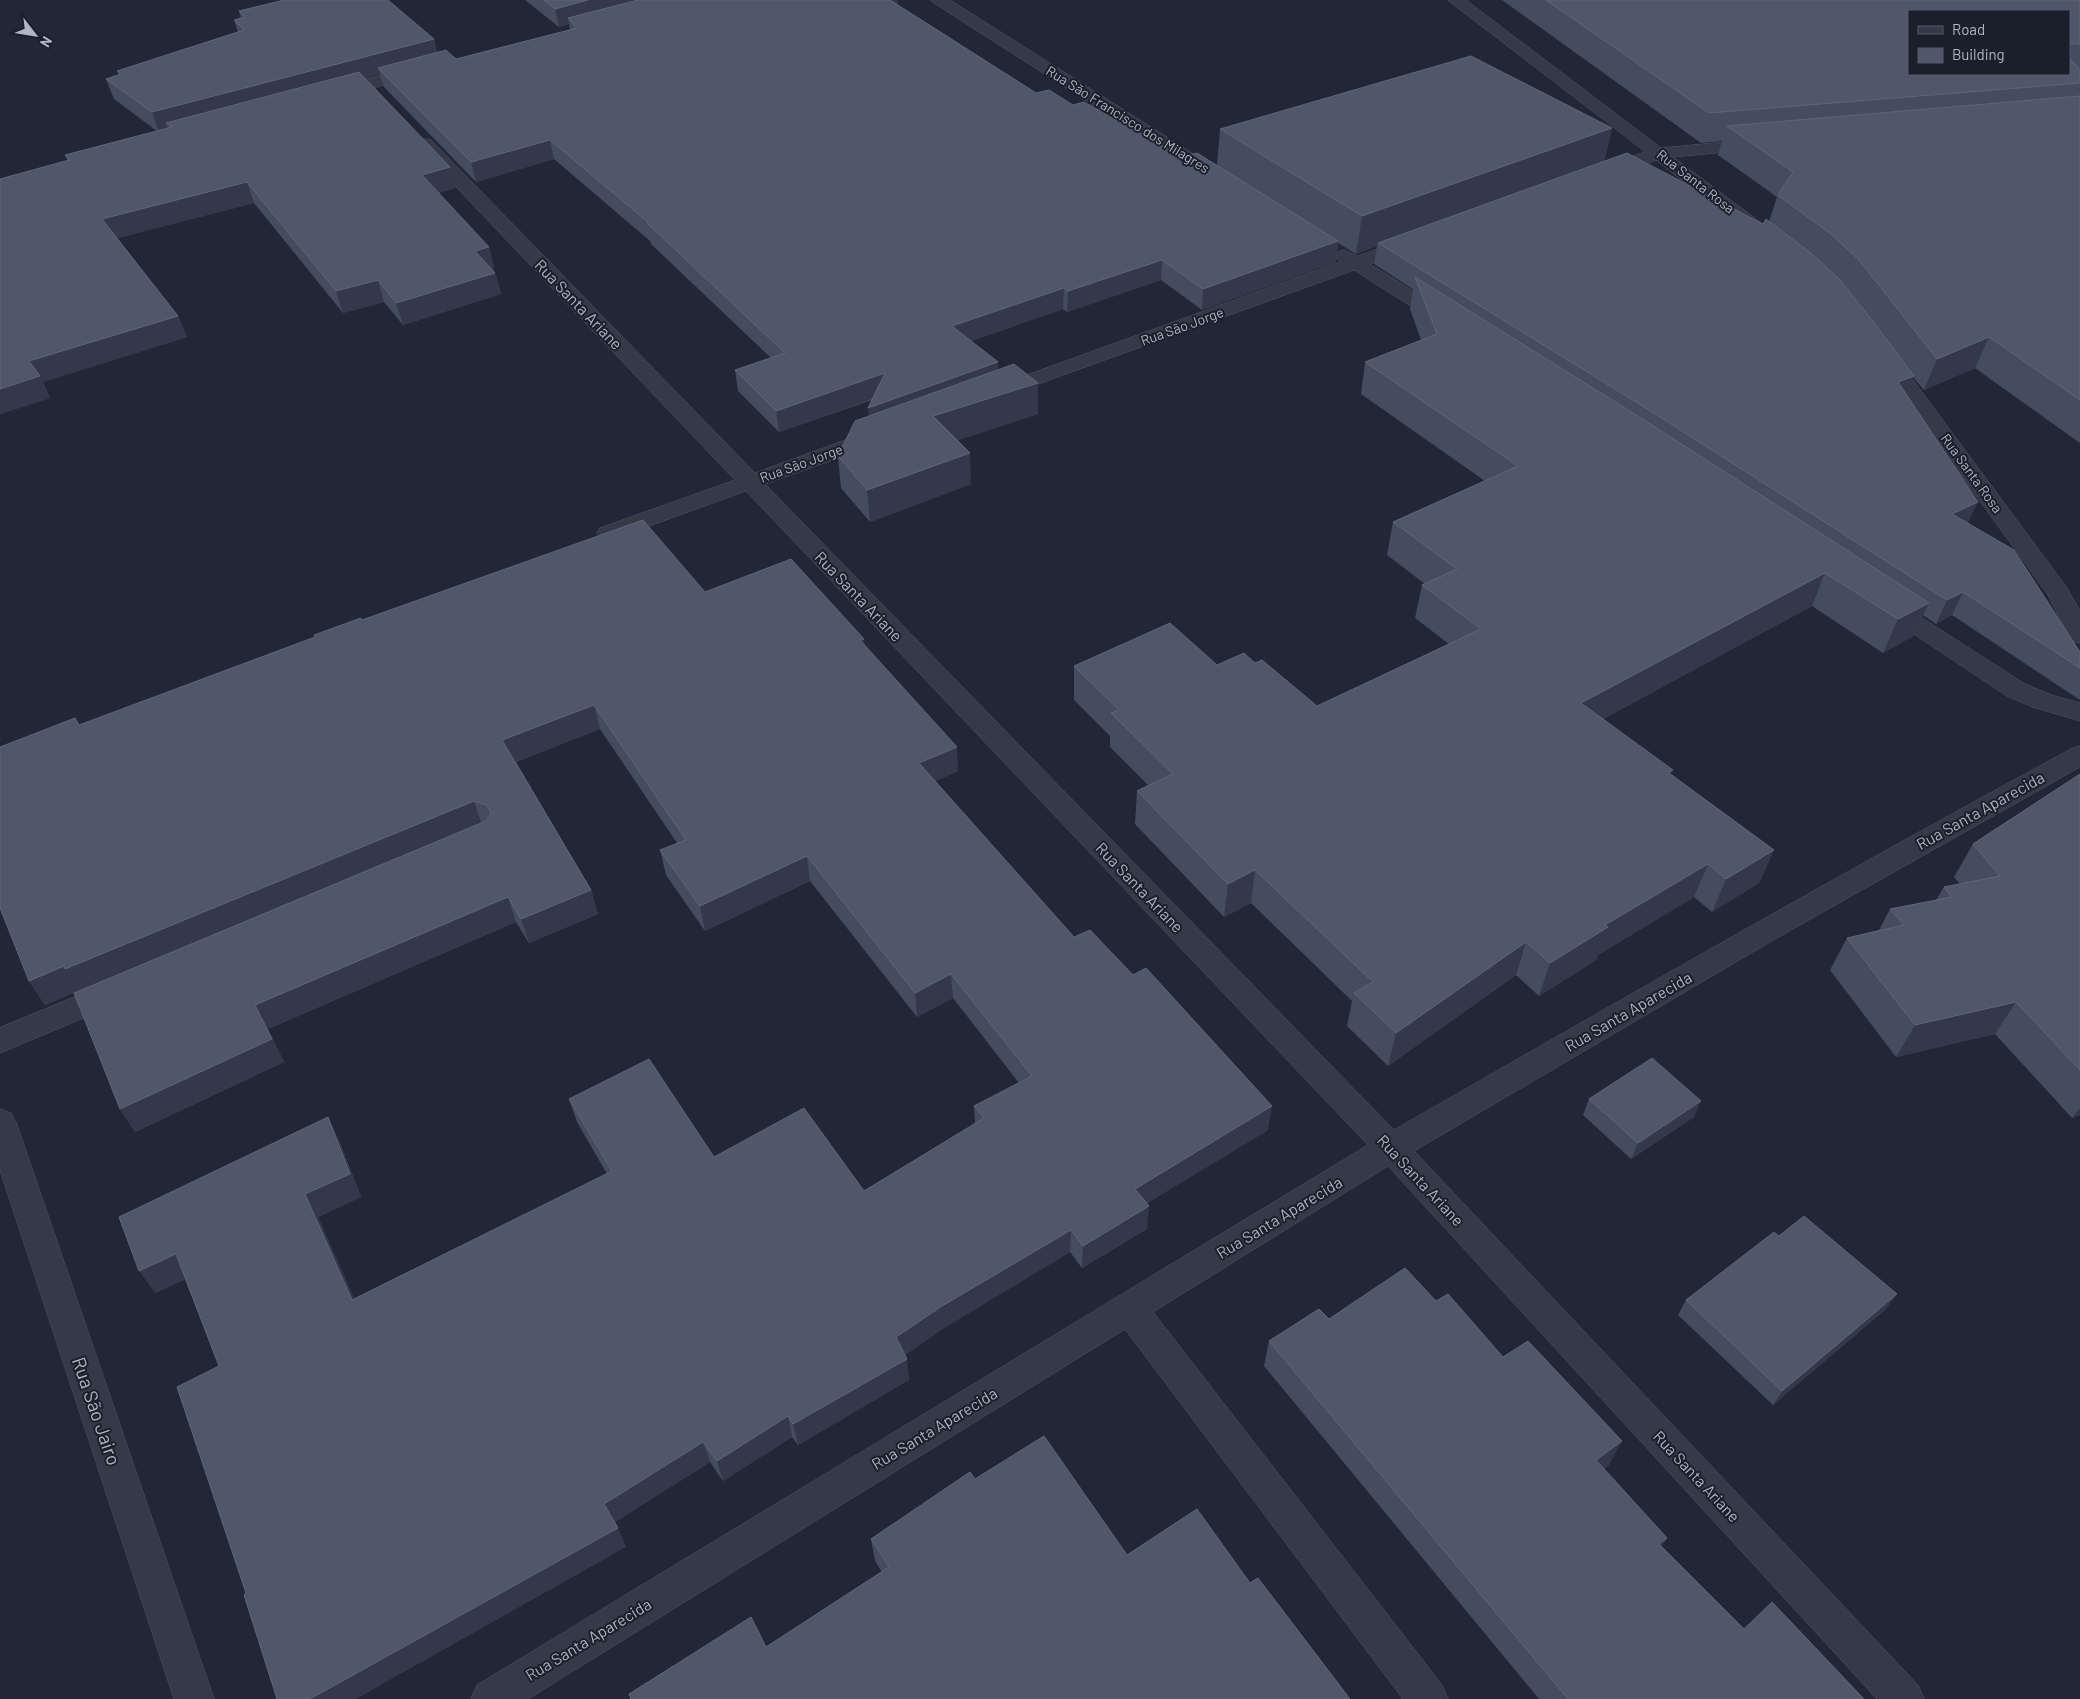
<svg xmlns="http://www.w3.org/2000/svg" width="2080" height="1699" font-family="Barlow,sans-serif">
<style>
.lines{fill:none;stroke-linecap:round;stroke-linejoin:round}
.street-casing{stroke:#505462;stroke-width:1}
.street{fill:#363a48;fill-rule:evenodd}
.wall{fill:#464c5f;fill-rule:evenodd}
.shaded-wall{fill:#33384a}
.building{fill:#51576a;stroke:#606678}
.labels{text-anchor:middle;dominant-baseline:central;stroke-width:4;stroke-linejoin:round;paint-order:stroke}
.far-street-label{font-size:14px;fill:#b0b4c4;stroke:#1b1f2c}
.street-label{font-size:16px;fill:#b0b4c4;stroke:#1b1f2c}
.near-street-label{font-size:19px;fill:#b0b4c4;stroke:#1b1f2c}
</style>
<rect width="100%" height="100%" fill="#222737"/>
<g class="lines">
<!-- street casing -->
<g class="street-casing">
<g id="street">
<polygon points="931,0 950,0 1222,172 1225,176 1222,180 1216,181 1210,180 934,3"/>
<polygon points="1448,0 1466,0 1661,148 1758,139 1764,140 1767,144 1764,148 1758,149 1673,157 1764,225 1766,229 1764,233 1757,235 1750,233 1656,160 1611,177 1605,178 1599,177 1596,173 1599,169 1645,152"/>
<polygon points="419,66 425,68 427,71 425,74 335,98 329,97 327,93 329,89"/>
<path d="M425 139 431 140 755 473 870 431 878 430 886 431 889 436 886 441 765 484 1394 1130C1619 1001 1843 872 2071 749L2080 746V767L1775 939 1414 1151 1918 1685 1924 1699H1877L1388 1166 1153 1312 1442 1685 1448 1699H1403L1125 1329 528 1699H471L477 1685 1368 1145 746 491 616 538 608 540 600 538 597 533 600 528 735 480 419 148 416 144 419 140Z"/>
<polygon points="1411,237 1418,239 1420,243 1418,247 1370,264 1450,314 1453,318 1450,322 1443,324 1436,322 1354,270 1005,396 998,398 991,396 988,392 991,388 1340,262 1335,256 1337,252 1344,250 1357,256"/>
<polygon points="1886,351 1893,353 2067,588 2080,611 2080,643 2071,641 2048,595 1876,357 1879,353"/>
<polygon points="1886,597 1894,600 2025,684 2051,695 2080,703 2080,721 2033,707 2007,696 1878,610 1874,605 1878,600"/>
<polygon points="114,981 124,985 129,993 124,1001 0,1053 0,1028"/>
<polygon points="0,1109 11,1113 16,1122 214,1699 174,1699 0,1170"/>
</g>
</g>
<!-- street -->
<use href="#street" class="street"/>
</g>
<!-- wall -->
<g class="wall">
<path d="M525 0H898V5L1036 93 1073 105 1183 157 1217 165 1220 129 1612 128 1604 161 1763 224 1769 222 1777 197 1718 155 1722 141 1701 143 1502 0H2080V443L1975 368 1924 390 1913 377 1906 394 1968 523 2080 652V700L1952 615 1936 624 1923 615 1913 636 1883 653 1812 606 1603 719 1671 775 1774 850 1759 883 1712 912 1694 897 1598 955 1596 960 1539 996 1516 975 1388 1066 1347 1026 1352 1001 1251 903 1224 917 1135 824 1137 791 1148 785 1110 747V736L1074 700V666L1217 665 1255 663 1317 706 1449 644 1415 618 1422 585 1425 584 1387 555 1393 522 1485 481 1361 394 1365 362 1421 340 1410 309 1413 289 1374 264 1377 246 1356 254 1338 243 1336 262 1202 310 1161 280 1067 312 1063 309 971 341 1038 414 958 440 971 484 870 522 841 488 838 456 869 416 872 400 779 432 738 391 735 370 771 358 651 244 650 241 554 159 476 182 384 87 380 74 365 78 455 188 438 193 489 247 494 268 492 269 495 273 501 294 403 325 384 302 343 313 254 203 117 238 178 316 187 337 43 382 50 398 0 414V179L68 161 65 155 157 131 114 99 106 79 119 75 117 71 238 32 234 20 241 18 239 11 434 39 437 53 456 59 570 30 569 24 559 27ZM1909 11H2069V74Z"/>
<polygon points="705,592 865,646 958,771 935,781 1074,937 1268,1130 1147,1203 1147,1229 1082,1268 1070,1252 944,1328 905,1355 909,1380 798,1445 792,1437 723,1481 710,1462 615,1522 626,1547 246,1593 219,1366 185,1279 155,1293 339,1140 361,1197 318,1217 354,1299 607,1174 577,1122 569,1099 714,1157 864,1191 975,1124 974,1106 1019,1083 953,998 917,1017 810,881 705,931 666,875 660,850 677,843 600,729 516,762 591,890 598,914 529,943 516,922 268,1029 284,1062 135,1132 120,1109 78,991 45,1005 29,981 362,620"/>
<polygon points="2080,774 2080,1115 2072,1118 1995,1034 1896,1057 1830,970 1847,938 1879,930 1890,909 1936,900 1944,887 1960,884 1954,877 1973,844"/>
<polygon points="1589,1099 1694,1117 1631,1159 1583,1115"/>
<polygon points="1779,1236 1886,1309 1773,1405 1678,1315 1686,1300"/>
<polygon points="1436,1301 1503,1357 1609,1465 1604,1469 1667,1538 1661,1546 1744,1629 1864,1699 1539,1699 1264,1366 1269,1341 1329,1319"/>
<polygon points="975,1479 1127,1555 1250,1583 1350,1699 766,1647 882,1572 875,1561 871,1539"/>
</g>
<!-- shaded-wall -->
<g class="shaded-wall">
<polygon points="588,0 661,0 568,18 569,24 559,27 555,9"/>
<polygon points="879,0 898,0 898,6"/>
<polygon points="434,39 438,59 378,68 380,74 173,129 172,127 166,123 168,130 159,133 152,112"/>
<polygon points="1612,128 1604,165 1378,243 1377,246 1356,254 1362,216"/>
<polygon points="550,140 554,159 476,182 471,162"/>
<polygon points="450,167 455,188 427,196 422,175"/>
<polygon points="247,182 254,203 111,240 102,219"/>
<polygon points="1338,241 1336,262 1202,310 1203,289"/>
<polygon points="489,247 494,268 480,272 475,251"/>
<polygon points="1162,260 1161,280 1067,312 1068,291"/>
<polygon points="495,273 501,294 403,325 396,303"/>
<polygon points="378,280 384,302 343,313 336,291"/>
<polygon points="1064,288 1063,309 953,347 952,326"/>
<polygon points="178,316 187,337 43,382 50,398 0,414 0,389 29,361"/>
<polygon points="1989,337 1975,368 1924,390 1937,359"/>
<polygon points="998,362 998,383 870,429 868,408"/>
<polygon points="885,373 886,394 779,432 776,411"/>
<polygon points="1914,376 1904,399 1898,382"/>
<polygon points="1038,383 1038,414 935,447 933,416"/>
<polygon points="970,453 971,484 870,522 867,490"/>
<polygon points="1978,502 1967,525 1952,514"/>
<polygon points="1825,573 1812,606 1571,736 1581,703"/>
<polygon points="1963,592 1952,615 1936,624 1947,600"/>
<polygon points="1929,603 1913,636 1883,653 1898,619"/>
<polygon points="864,639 867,663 860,640"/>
<polygon points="594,705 600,729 510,764 502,740"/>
<polygon points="957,747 958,771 920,788 919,763"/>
<polygon points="474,801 482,825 80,993 78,991 45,1005 29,981"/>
<polygon points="1774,850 1759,883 1712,912 1726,879"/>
<polygon points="807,856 810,881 705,931 700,906"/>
<polygon points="1708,864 1694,897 1598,955 1596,960 1539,996 1550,963 1605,925"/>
<polygon points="1255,870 1251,903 1224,917 1228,884"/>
<polygon points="591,890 598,914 529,943 521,919"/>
<polygon points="508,897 516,922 268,1029 284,1062 135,1132 120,1109 255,1005"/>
<polygon points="1526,942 1516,975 1388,1066 1396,1033"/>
<polygon points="951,974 953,998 917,1017 915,993"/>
<polygon points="2016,1002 1995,1034 1896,1057 1915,1025"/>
<polygon points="1701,1101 1694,1117 1631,1159 1638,1143"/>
<polygon points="1272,1106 1268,1130 1133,1212 1135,1189"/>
<polygon points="2080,1108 2080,1115 2072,1118"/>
<polygon points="328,1117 339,1140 361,1197 318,1217 365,1322 352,1300 305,1194"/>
<polygon points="1149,1206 1147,1229 1082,1268 1083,1246"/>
<polygon points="1071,1230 1070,1252 944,1328 899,1359 896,1337 942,1306"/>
<polygon points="176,1254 191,1277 155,1293 139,1271"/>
<polygon points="1897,1294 1886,1309 1773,1405 1782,1391"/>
<polygon points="907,1359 909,1380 798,1445 793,1424"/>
<polygon points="788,1416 792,1437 723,1481 717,1461"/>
<polygon points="1622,1441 1609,1465 1584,1484 1596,1460"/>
<polygon points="703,1442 710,1462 612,1524 604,1504"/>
<polygon points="618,1528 626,1547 356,1699 310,1699"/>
<polygon points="1667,1538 1653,1560 1659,1544"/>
</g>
<!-- building -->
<g class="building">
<polygon points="284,0 388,0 434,39 152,112 106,79 121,74 117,71 244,30 234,20 245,17 239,11"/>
<polygon points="544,0 588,0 555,9"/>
<polygon points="638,0 890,0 1036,93 1049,90 1073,105 1084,102 1183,157 1197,153 1338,241 1203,289 1162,260 1068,291 1064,288 952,326 998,362 868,408 885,373 776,411 735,370 785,353 647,223 649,223 550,140 471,162 378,68 446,50 456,59 577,28 568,18"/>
<polygon points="1546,0 2080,0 2080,45 2079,44 2069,44 2069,11 1909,11 1909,74 2069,74 2069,57 2080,70 2080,83 1709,113"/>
<polygon points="1471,56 1612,128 1362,216 1220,129"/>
<polygon points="359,72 450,167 422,175 489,247 475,251 495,273 396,303 378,280 336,291 247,182 102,219 178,316 29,361 40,376 0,389 0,179 69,160 65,155 172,127 166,123"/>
<polygon points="2080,96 2080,400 1989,337 1937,359 1859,260 1832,235 1778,195 1793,172 1727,126"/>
<polygon points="1627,153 1763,224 1766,219 1812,254 1839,279 1872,320 1914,376 1898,382 1978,502 1952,514 2014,550 2080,652 2080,668 1963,592 1947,600 1649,410 1378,243"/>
<polygon points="1415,277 1633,413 1929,603 1898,619 1825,573 1581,703 1673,770 1669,773 1774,850 1726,879 1708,864 1605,925 1608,927 1550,963 1526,942 1396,1033 1354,993 1373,982 1255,870 1228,884 1137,791 1173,774 1111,713 1119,710 1074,666 1170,623 1217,665 1244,653 1255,663 1262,660 1317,706 1481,629 1422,585 1457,569 1393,522 1518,466 1365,362 1437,334"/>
<polygon points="1014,364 1038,383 933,416 970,453 867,490 838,456 855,421"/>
<polygon points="643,520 705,592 791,559 864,639 860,640 957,747 919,763 1074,937 1090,930 1133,975 1146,968 1272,1106 1135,1189 1149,1206 1083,1246 1071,1230 942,1306 896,1337 907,1359 793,1424 788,1416 717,1461 703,1442 604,1504 618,1528 310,1699 277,1699 244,1595 246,1593 177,1387 219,1366 176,1254 139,1271 119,1217 328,1117 350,1174 305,1194 352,1300 612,1171 569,1099 649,1059 714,1157 804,1108 864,1191 984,1118 974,1106 1032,1076 951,974 915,993 807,856 700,906 660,850 686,840 594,705 502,740 591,890 521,919 508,897 255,1005 272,1039 120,1109 74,993 486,821 491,813 487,805 474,801 65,969 64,966 29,981 0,908 0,747 75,718 79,725 315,637 314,635 361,618 362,620"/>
<polygon points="2080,774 2080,1070 2016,1002 1915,1025 1847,938 1904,925 1890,909 1952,897 1944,887 2000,876 1973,844"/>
<polygon points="1652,1058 1701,1101 1638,1143 1589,1099"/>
<polygon points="1804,1216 1897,1294 1782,1391 1686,1300 1774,1232 1779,1236"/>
<polygon points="1405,1268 1436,1301 1448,1294 1503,1357 1528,1341 1622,1441 1596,1460 1667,1538 1659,1544 1744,1629 1772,1602 1864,1699 1568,1699 1269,1341 1319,1309 1329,1319"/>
<polygon points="1044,1436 1127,1555 1197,1509 1250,1583 1258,1578 1350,1699 631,1699 629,1694 751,1617 766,1647 889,1567 871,1539 970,1472 975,1479"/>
</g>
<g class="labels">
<!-- far-street labels -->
<g class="far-street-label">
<text transform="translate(1128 119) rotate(32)">Rua São Francisco dos Milagres</text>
<text transform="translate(1696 181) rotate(38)">Rua Santa Rosa</text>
<text transform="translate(1182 326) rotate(-20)">Rua São Jorge</text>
<text transform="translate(801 463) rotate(-20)">Rua São Jorge</text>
<text transform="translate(1972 473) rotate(54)">Rua Santa Rosa</text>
</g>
<!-- street labels -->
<g class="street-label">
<text transform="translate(579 304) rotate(46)">Rua Santa Ariane</text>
<text transform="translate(859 596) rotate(46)">Rua Santa Ariane</text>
<text transform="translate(1980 810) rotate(-29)">Rua Santa Aparecida</text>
<text transform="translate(1140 887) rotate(46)">Rua Santa Ariane</text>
<text transform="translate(1628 1011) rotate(-30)">Rua Santa Aparecida</text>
<text transform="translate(1421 1180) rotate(47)">Rua Santa Ariane</text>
<text transform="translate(1279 1217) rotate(-31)">Rua Santa Aparecida</text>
<text transform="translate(934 1428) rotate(-31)">Rua Santa Aparecida</text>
<text transform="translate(1697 1476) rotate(47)">Rua Santa Ariane</text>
<text transform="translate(588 1639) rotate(-31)">Rua Santa Aparecida</text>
</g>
<!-- near-street labels -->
<g class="near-street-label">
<text transform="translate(97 1411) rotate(71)">Rua São Jairo</text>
</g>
</g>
<!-- legend -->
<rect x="1908" y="10" width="162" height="65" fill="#1b1f2c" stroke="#575b69"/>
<rect x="1918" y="26" width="25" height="8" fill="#363a48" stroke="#575b69"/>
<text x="1952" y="35" font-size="15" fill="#b0b4c4">Road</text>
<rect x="1918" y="48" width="25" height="15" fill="#51576a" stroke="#575b69"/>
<text x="1952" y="60" font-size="15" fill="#b0b4c4">Building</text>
<!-- north arrow -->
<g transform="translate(35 35) rotate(121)" stroke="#1b1f2c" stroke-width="4" paint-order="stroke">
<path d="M0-4L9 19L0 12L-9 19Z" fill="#b0b4c4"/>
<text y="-8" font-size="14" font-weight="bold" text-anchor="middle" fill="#b0b4c4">N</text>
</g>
</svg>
